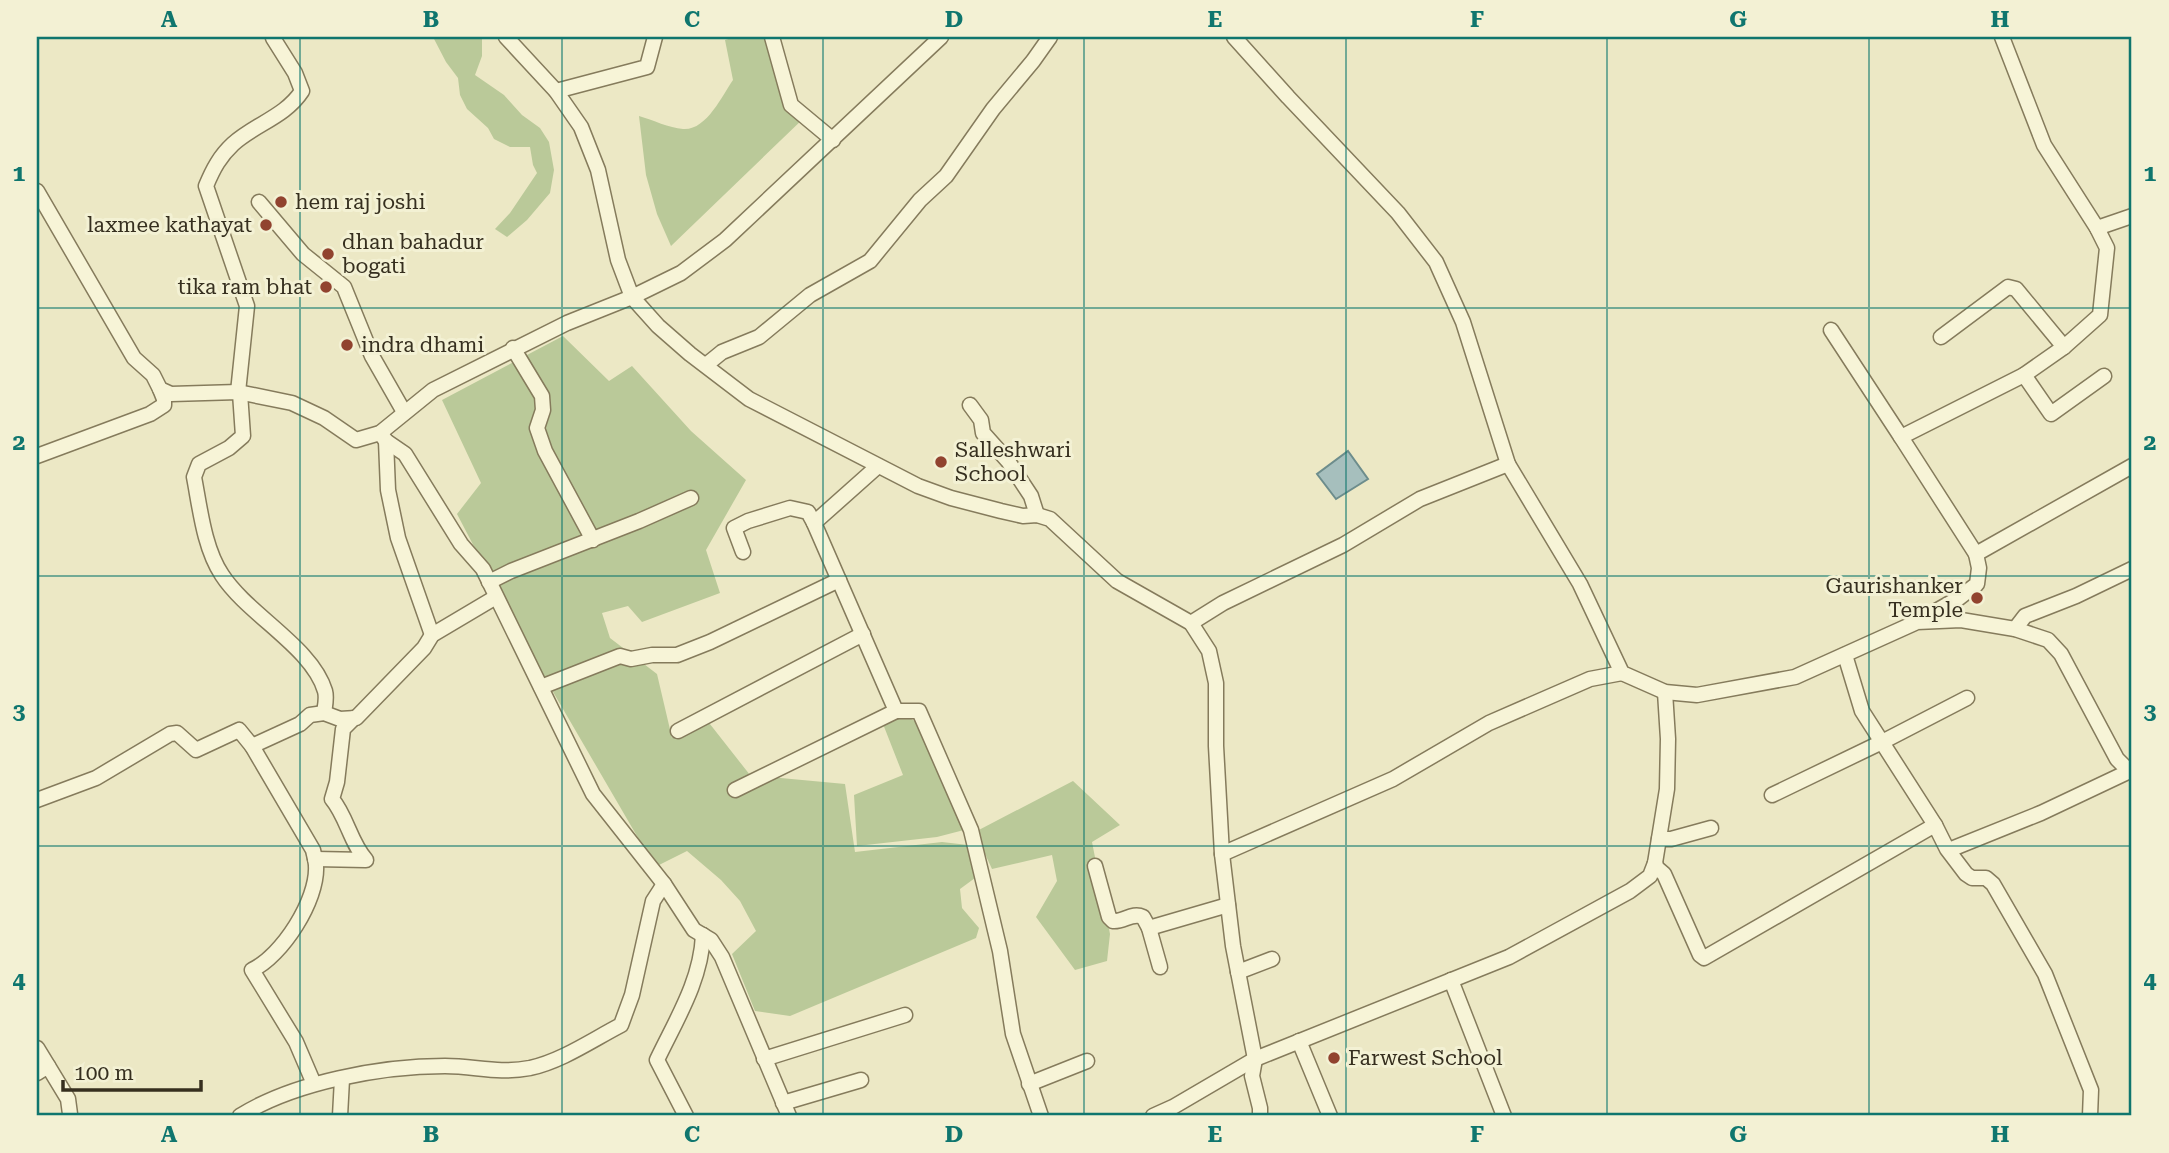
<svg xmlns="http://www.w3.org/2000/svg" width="2169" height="1153" font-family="'Roboto Serif',serif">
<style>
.green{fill:#bac999}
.water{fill:#a6bfbd;stroke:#6d8d8c;stroke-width:2}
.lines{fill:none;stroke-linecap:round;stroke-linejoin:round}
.minor-casing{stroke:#857b5c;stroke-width:17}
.minor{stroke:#f7f4d7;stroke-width:14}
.grid{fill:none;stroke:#0f766e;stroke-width:2;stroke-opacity:0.55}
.poi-dot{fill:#91432f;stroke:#f3f1d4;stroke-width:2.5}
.labels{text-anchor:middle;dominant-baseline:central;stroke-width:6;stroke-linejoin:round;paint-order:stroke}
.poi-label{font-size:21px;fill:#362f1f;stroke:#f3f1d4;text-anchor:start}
.neatline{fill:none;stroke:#0f766e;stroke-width:2.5}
.grid-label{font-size:23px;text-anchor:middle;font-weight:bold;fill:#0f766e}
</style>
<rect width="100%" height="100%" fill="#ece8c5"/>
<!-- green -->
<g class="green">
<polygon points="433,37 482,37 482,56 475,75 504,95 522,115 540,128 549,142 554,170 550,193 527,220 507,237 495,229 510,213 537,173 533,165 530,147 510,147 494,139 488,128 467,109 460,95 458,78 446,62"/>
<path d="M735 37H765L781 88 785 111 806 116 671 246 657 214 646 175 639 116C653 120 669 128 683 129 706 131 722 96 733 80L725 40Z"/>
<polygon points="563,336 609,381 632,366 691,431 746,480 706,550 720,593 642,622 628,606 602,613 610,638 657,674 672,738 706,719 750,775 845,784 855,852 942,842 968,845 975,878 960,889 962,908 979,928 976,938 790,1016 755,1011 732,954 756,931 740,901 721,880 687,851 655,867 524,642 457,514 481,483 442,400"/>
<polygon points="903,714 918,723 964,830 937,837 857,846 854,795 903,775 883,724"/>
<polygon points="1073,781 1120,825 1092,842 1110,934 1107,961 1075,970 1036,917 1057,881 1052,855 992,869 975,832"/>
</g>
<!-- water -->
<polygon class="water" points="1348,451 1368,479 1336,499 1317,474"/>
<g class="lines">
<!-- minor casing -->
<g class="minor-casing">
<g id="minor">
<polyline points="506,37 556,91 581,127 598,170 618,260 632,297 658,326 690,354 749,399 918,486 951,498 1001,511 1023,516 1037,515 1050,519 1117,581 1191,623 1209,651 1216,683 1216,746 1222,854 1233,946 1255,1059 1252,1076 1260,1108 1260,1116"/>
<polyline points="772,37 791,105 833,140"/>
<polyline points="1234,37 1288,97 1398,213 1436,262 1463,322 1508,464 1580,584 1622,673 1665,692 1697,695 1795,677 1917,622 1961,620 2015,629 2048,640 2061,654 2117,759 2125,767 2132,769"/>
<polyline points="556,91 647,67 655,37"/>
<polyline points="37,191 134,358 153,375 160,389 171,394 238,392 292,403 324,418 356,440 380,433 433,390 567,323 632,297 681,273 725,240 941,37"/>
<polyline points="259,202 303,254 344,287 372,356 404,412"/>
<polyline points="2097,228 2132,216"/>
<polyline points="1831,330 1901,437"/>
<polyline points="1941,337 2008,287 2016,289 2064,347"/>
<polyline points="513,348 542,396 543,410 537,428 545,451 593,540"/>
<polyline points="706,365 722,352 759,337 810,295 870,261 920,200 946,176 993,109 1033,61 1050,37"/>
<polyline points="2024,375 2051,414 2104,376"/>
<path d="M238 392 247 306 206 186C213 169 220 156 233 144 255 124 285 117 302 91L295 73 273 38"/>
<path d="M240 393 243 436 229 448 199 464 194 477C200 508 204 548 222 575 248 615 312 647 325 691 327 698 325 706 324 713"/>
<polyline points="970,405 981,420 983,433 1008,461 1031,496 1037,515"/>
<polyline points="380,433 386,441 405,454 461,544 483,569 593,794 664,884 694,930 711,940 722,957 789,1116"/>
<polyline points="386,441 388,490 398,538 432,635"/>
<polyline points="37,456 150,414 164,405 164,399 160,389"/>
<polyline points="878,466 814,523 896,711 919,711 971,830 1000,951 1013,1034 1041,1116"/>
<polyline points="743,552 734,528 748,521 790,508 808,512 814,523"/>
<polyline points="1976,554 1901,437 2024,375 2064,347 2100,315 2107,248 2097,228 2044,145 2002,37"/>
<polyline points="489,582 511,571 639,521 691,498"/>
<polyline points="1922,619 1959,598 1977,584 1979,568 1976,554 2132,466"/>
<polyline points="1191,623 1223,603 1343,545 1420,499 1508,464"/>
<polyline points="2015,629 2025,616 2076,596 2132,569"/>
<polyline points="1845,655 1862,711 1935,825 1947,849 1966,874 1972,878 1986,878 1993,884 2045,974 2091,1090 2090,1116"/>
<polyline points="541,687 620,656 631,659 652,655 677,655 710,642 839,580"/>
<polyline points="678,731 863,634"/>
<path d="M252 746 313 850C314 855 316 861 316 866 318 900 282 956 252 970L296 1042 314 1084"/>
<polyline points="735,790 896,711"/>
<polyline points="1772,795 1882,742 1967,698"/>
<polyline points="37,800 96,778 170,734 177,733 196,750 239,730 252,746 300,724 310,715 324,713 340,719 356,718 424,648 432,635 496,597"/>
<polyline points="1659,839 1671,839 1711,828"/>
<polyline points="1949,850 2041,813 2132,770"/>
<polyline points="1222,854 1393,779 1489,723 1590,679 1622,673"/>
<path d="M315 859 366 860C350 842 347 817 332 799L337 782 343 729 354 718"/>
<polyline points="1655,863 1657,868 1664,874 1700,955 1704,958 1935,825"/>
<path d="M1095 866 1109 917 1113 921C1124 922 1132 912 1143 917L1149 928 1160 967"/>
<polyline points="1149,928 1228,905"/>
<polyline points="1238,972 1272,959"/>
<polyline points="1451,980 1504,1116"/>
<polyline points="1299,1041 1330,1116"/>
<polyline points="37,1048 48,1066"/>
<polyline points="764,1059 905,1015"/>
<polyline points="37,1073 48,1066 68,1099 70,1114"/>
<polyline points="1029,1084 1087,1061"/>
<polyline points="783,1103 861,1080"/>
<path d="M240 1116C294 1082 382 1066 445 1066 476 1066 497 1074 530 1068 562 1061 592 1040 621 1025L632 995 653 901 664 884"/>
<polyline points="340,1116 342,1079"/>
<path d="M686 1116 657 1060C676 1020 701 981 703 935"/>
<polyline points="1153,1116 1173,1107 1255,1059 1509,957 1630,891 1650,876 1655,863 1667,789 1668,739 1665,692"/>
</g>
</g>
<!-- minor -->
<use href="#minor" class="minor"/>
</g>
<!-- grid -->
<path class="grid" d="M300 37V1116M562 37V1116M823 37V1116M1084 37V1116M1346 37V1116M1607 37V1116M1869 37V1116M37 308H2132M37 576H2132M37 846H2132"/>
<!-- markers -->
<g class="poi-dot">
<circle cx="281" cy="202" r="7"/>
<circle cx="266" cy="225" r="7"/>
<circle cx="328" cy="254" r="7"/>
<circle cx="326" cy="287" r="7"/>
<circle cx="347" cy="345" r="7"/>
<circle cx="941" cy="462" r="7"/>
<circle cx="1977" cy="598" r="7"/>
<circle cx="1334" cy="1058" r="7"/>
</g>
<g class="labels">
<!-- poi labels -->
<g class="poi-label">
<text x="295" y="202">hem raj joshi</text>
<text x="252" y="225" text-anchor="end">laxmee kathayat</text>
<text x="342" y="242">dhan bahadur<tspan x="342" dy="24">bogati</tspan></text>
<text x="312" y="287" text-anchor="end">tika ram bhat</text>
<text x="361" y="345">indra dhami</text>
<text x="955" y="450">Salleshwari<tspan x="955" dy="24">School</tspan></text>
<text x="1963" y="586" text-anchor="end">Gaurishanker<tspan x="1963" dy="24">Temple</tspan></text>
<text x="1348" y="1058">Farwest School</text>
</g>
</g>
<!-- border -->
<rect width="2169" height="1153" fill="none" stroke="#f3f1d4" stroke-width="77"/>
<!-- scale -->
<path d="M63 1080v10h138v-10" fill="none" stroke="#362f1f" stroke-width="3.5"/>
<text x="74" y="1080" font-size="21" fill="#362f1f" stroke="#f3f1d4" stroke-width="5" paint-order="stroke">100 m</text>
<rect x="38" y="38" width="2092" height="1076" class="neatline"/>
<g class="grid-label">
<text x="169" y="27">A</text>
<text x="431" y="27">B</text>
<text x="692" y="27">C</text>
<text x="954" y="27">D</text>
<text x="1215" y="27">E</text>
<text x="1477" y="27">F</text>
<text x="1738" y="27">G</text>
<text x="2000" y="27">H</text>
<text x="19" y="181">1</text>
<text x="2150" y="181">1</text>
<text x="19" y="450">2</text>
<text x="2150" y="450">2</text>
<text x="19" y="719">3</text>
<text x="2150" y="719">3</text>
<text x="19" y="988">4</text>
<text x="2150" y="988">4</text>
<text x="169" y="1142">A</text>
<text x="431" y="1142">B</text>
<text x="692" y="1142">C</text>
<text x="954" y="1142">D</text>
<text x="1215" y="1142">E</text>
<text x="1477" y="1142">F</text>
<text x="1738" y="1142">G</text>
<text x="2000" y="1142">H</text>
</g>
</svg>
